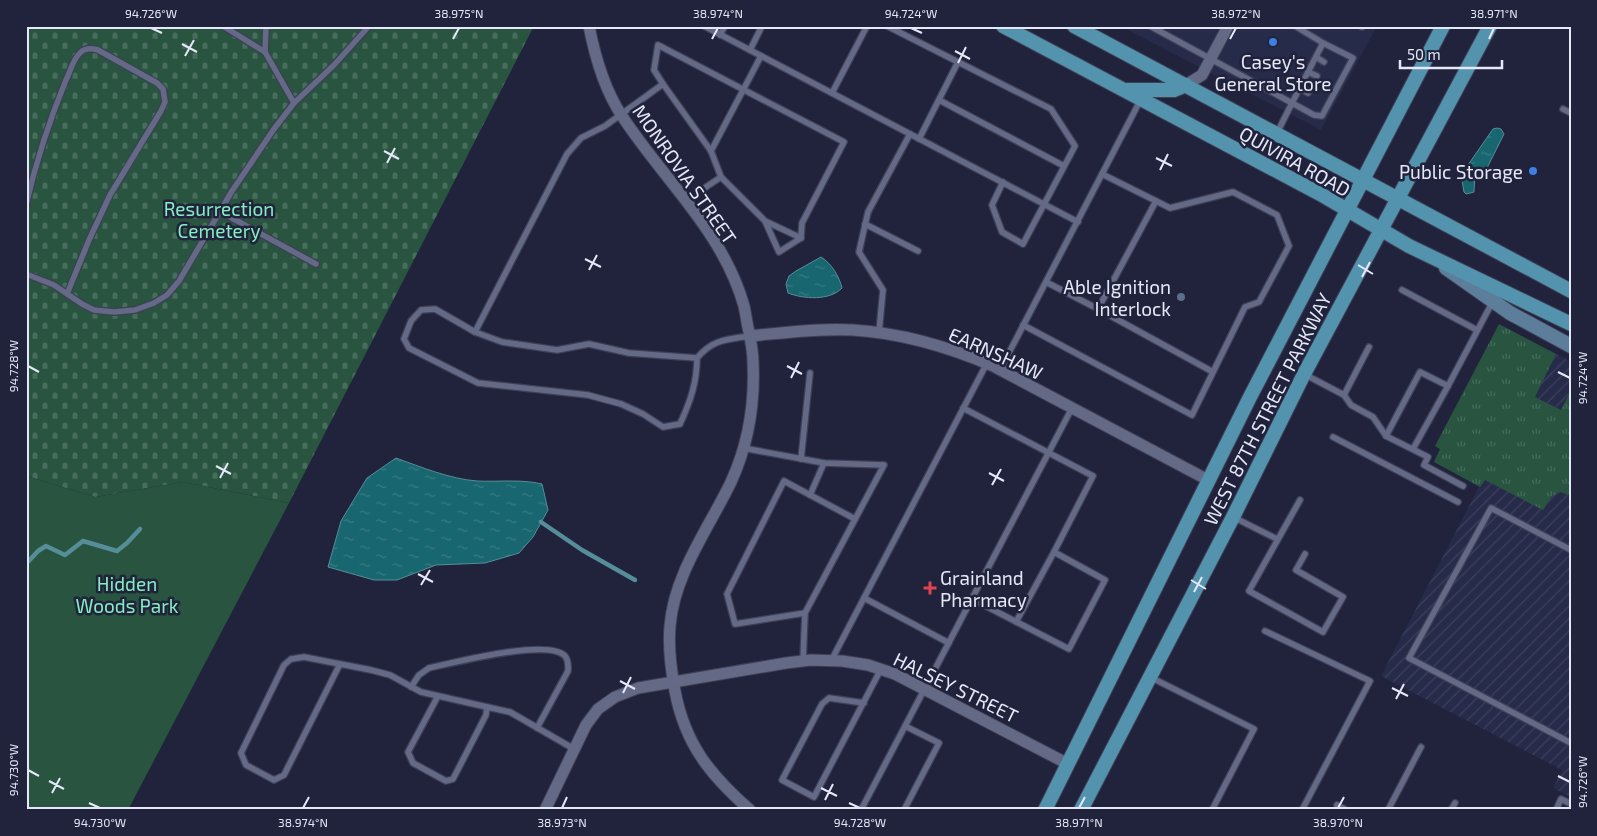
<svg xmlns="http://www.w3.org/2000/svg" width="1597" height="836" font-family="'Exo 2',sans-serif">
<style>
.built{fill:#272b4a}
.industrial{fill:url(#industrial-furrows)}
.grass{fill:url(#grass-tufts)}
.cemetery{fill:url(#cemetery-stones)}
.green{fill:#285440}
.water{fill:url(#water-ripples);stroke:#558d98}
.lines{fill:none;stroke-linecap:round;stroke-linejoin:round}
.stream{stroke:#558d98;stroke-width:4.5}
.service-casing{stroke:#3e4055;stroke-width:8}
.minor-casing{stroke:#3e4055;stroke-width:13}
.secondary-casing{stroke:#3e4055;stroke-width:16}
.primary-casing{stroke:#3e4055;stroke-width:16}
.service{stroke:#646986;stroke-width:5.5}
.minor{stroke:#646986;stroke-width:11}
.secondary{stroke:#5c7e9a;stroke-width:14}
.primary{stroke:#5393ad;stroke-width:14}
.ticks{fill:none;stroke:#e4e8f8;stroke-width:2}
.shop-dot{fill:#3f7fe0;stroke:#20233b;stroke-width:2}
.service-dot{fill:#5c6f8a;stroke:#20233b;stroke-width:2}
.health-dot{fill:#e0444e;stroke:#20233b;stroke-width:2}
.labels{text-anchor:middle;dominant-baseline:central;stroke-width:5;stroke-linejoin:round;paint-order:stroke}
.poi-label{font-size:19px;fill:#e4e8f8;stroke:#20233b;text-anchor:end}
.street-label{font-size:19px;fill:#e4e8f8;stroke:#20233b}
.park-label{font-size:19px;fill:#84eebe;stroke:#20233b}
.neatline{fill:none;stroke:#e4e8f8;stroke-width:2}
.ticks-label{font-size:12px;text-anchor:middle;fill:#e4e8f8}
</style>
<defs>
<pattern id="industrial-furrows" width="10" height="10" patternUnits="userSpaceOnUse" patternTransform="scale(1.25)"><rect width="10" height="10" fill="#272b4a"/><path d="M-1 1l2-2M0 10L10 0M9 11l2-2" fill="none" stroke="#3c405c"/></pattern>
<pattern id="grass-tufts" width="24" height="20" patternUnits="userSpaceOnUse" patternTransform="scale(1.25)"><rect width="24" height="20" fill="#285440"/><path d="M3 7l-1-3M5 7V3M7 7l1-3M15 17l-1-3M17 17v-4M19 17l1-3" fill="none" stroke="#476d5c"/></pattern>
<pattern id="cemetery-stones" width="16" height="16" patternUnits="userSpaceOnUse" patternTransform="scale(1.25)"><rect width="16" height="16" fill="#285440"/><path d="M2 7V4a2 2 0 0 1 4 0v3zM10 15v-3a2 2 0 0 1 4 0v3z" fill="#476d5c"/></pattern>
<pattern id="water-ripples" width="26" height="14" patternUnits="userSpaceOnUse" patternTransform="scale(1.25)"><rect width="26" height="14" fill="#18666f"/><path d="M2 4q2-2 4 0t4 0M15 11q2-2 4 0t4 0" fill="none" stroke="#397c84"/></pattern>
</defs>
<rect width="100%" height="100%" fill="#20233b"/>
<!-- built -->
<polygon class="built" points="1120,26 1377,26 1321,130"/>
<!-- industrial -->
<polygon class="industrial" points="1550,350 1571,362 1571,797 1553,788 1562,770 1381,676"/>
<!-- grass -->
<polygon class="grass" points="1499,324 1556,354 1535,397 1561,410 1570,392 1571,393 1571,496 1560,492 1552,496 1543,510 1485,480 1480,487 1434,462 1440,449 1435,446"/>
<!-- cemetery -->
<polygon class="cemetery" points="26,26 534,26 289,503 183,482 95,497 26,476"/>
<!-- green -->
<polygon class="green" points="26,476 95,497 183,482 289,503 128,810 26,810"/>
<!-- water -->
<g class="water">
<polygon points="1497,128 1501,129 1504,134 1487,168 1477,170 1475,173 1474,192 1466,194 1464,192 1461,175 1493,129"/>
<path d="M821 257C832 264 839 276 842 288 830 301 803 299 788 293L786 284 789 276 796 271Z"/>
<path d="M396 458C421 467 450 479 477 481 499 482 521 479 542 484L548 510 533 537 519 553 485 563 436 565 397 580H374L328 567 341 521 367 478Z"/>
</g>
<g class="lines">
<!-- stream -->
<g class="stream">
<polyline points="541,522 582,550 635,580"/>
<polyline points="26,564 38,551 46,546 65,555 83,541 117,551 127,543 140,529"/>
</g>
<!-- service casing -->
<g class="service-casing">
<g id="service">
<polyline points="223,26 265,52 294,103"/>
<polyline points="704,26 1078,222"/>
<polyline points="887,26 1051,109 1075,146 1023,244 1002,232 992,205 1003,182"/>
<polyline points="1150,26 1292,103 1277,133"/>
<polyline points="1295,26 1323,43"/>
<polyline points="1362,26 1362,27"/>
<polyline points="720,35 725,26"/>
<polygon points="1323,43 1353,58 1322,116 1314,115 1292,103"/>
<polyline points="750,50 762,26"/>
<polyline points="265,52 266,26"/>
<polyline points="1316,57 1324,62"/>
<polyline points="1308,72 1317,76"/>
<polyline points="663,84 654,70 658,45 844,142 802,223 801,238"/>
<polyline points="1300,88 1308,93"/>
<polyline points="832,93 867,26"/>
<polyline points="939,100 1064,166"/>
<polyline points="1563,109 1571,113"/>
<polyline points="919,139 958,62"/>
<polyline points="711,151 761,56"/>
<polyline points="687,202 700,191 721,177 765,221 779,252 801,238 765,221"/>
<path d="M26 205C36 162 49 121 66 80 70 72 73 59 80 53 85 48 91 48 98 50L157 83 163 89 165 102 161 111 110 195 89 240 67 294"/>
<polyline points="219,211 316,264"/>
<polyline points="865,224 918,251"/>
<polyline points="26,274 54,285 82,304 94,310 114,312 135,310 154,303 167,295 179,281 232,191 274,129 294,103 334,65 369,26"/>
<polyline points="1046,282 1098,309 1156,201"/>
<polyline points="1402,290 1477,330"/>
<polyline points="1098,309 1213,372"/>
<polyline points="1023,325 1192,415 1245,307 1259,302 1289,246 1277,215 1233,192 1170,208 1102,174"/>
<polyline points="475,332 567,154 581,138 605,126 663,84 711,151 721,177"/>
<polyline points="879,332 883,290 859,252 868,212 910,134"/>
<path d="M697 358 629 353 589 344 557 350 502 342 475 332 435 309 421 310 411 321 404 339 409 348 478 383 588 395 621 404 643 414 663 427 680 424C690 402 697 383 697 358 713 339 726 340 749 336"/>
<polyline points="1000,370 1141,99"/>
<polyline points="1304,374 1344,395 1351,405 1373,417 1386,436 1428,457 1424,465 1463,486"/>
<polyline points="1344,395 1369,347"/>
<polyline points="963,408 1093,476 1054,552"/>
<polyline points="1386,436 1420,372 1448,386 1493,301"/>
<polyline points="1333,437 1458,502"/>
<polyline points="743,448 824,463 884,465 805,613 803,661"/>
<polyline points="1413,449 1448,386"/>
<polyline points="801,459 810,373"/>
<polyline points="810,495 824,463"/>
<polyline points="1300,500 1249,591 1323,632 1343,597 1296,570 1305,554"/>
<polyline points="1233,517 1277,539"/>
<polyline points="1571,550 1491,508 1409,658 1571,743"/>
<polyline points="864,598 949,643"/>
<polyline points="972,599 1069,649 1105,580 1054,552 1016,622"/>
<polyline points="805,613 735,624 727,594 784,481 855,519"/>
<polyline points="1265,631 1370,681 1302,810"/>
<polyline points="831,661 987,363"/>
<polyline points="340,664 284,775 274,780 246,765 241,753 284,665 291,659 304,657 371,670 390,675 421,692 487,707"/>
<polyline points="1150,677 1254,729 1212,810"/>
<path d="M411 687 419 675 429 668C453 663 548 638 565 656 569 661 568 666 568 671L537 728"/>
<polyline points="438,696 408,752 413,763 446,781 453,779 486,715 487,707 510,712 574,749"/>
<polyline points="864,703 829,698 822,704 782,780 814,797 881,669"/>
<polyline points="1337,805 1346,810"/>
<polyline points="861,810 1072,408"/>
<polyline points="904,810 939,743 905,726"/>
<polyline points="1388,810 1421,747"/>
<polyline points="1451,810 1455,803"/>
<polyline points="1556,810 1561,799 1571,804"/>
</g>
</g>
<!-- minor casing -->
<g class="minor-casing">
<g id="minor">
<path d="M589 26C595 57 604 89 622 116 663 179 723 231 744 306 746 315 747 324 749 332 751 342 753 352 753 362 755 403 748 445 731 482 709 528 674 574 670 626 668 648 671 670 675 691 685 744 710 775 750 810"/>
<polyline points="1186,85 1202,75 1228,26"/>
<path d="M749 336C784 333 819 328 853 330 902 333 949 347 993 366L1208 480"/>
<polyline points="545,810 586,725 598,709 615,697 638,688 786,663 811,660 842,661 868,665 895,674 1068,764"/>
</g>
</g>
<!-- secondary casing -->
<g class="secondary-casing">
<polyline id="secondary" points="1446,268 1510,313 1571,346"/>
</g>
<!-- primary casing -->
<g class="primary-casing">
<g id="primary">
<polyline points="1003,26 1322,195 1409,246 1571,324"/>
<polyline points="1074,26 1571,291"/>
<polyline points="1127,90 1174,90 1186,85"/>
<polyline points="1045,810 1250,397 1443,26"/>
<polyline points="1081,810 1233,517 1304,374 1490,26"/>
</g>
</g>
<!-- service -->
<use href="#service" class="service"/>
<!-- minor -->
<use href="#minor" class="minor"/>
<!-- secondary -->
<use href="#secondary" class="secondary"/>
<!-- primary -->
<use href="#primary" class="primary"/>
</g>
<!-- ticks -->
<path class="ticks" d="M151 28 162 33M911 28 922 33M453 39 459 28M712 39 718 28M1230 39 1236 28M1489 39 1494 28M182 44 197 52M955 51 970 59M185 56 194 40M958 63 966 47M384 151 399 159M1156 158 1172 166M387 163 395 148M1160 170 1168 154M585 259 601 267M1358 265 1373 274M589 270 597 255M1362 277 1370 262M28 366 39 372M787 366 802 374M1558 372 1570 378M791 378 799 362M216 466 231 474M989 473 1004 481M220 478 228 463M992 485 1001 469M418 574 433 582M1191 580 1206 589M421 585 430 570M1194 592 1202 577M620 681 635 689M1392 688 1408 696M623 693 631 677M1396 699 1404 684M28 770 39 776M1558 776 1570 782M49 781 64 789M821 788 837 796M52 793 60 778M825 800 833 784M89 803 100 808M849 803 860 808M303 808 309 797M562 808 567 797M1079 808 1085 797M1338 808 1344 797"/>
<!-- markers -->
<g class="shop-dot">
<circle cx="1273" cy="42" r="5"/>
<circle cx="1533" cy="171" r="5"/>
</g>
<circle class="service-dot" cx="1181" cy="297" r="5"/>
<path class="health-dot" d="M927.5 580.5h5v5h5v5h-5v5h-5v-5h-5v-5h5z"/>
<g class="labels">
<!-- poi labels -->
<g class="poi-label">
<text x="1273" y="61" text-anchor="middle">Casey's<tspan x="1273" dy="22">General Store</tspan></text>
<text x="1523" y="171">Public Storage</text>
<text x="1171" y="286">Able Ignition<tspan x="1171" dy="22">Interlock</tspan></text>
<text x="940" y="577" text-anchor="start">Grainland<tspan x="940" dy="22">Pharmacy</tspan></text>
</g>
<!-- street labels -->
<g class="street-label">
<text transform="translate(1295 161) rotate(29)">QUIVIRA ROAD</text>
<text transform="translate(685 174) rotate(55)">MONROVIA STREET</text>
<text transform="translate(996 353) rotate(24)">EARNSHAW</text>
<text transform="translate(1267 409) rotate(-63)">WEST 87TH STREET PARKWAY</text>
<text transform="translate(956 687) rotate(26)">HALSEY STREET</text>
</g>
<!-- park labels -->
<g class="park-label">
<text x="219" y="208">Resurrection<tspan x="219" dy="22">Cemetery</tspan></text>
<text x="127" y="583">Hidden<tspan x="127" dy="22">Woods Park</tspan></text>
</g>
</g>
<!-- border -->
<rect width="1597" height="836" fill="none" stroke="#20233b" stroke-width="55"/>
<!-- scale -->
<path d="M1400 60v8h102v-8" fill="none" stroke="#e4e8f8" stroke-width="2.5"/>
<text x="1407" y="60" font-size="15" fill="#e4e8f8" stroke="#20233b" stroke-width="4" paint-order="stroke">50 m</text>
<rect x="28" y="28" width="1542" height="780" class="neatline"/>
<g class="ticks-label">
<text x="151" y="18">94.726°W</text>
<text x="459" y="18">38.975°N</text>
<text x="718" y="18">38.974°N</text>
<text x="911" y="18">94.724°W</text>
<text x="1236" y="18">38.972°N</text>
<text x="1494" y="18">38.971°N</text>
<text transform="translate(14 366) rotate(-90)" y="4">94.728°W</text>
<text transform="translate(1583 378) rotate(-90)" y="4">94.724°W</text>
<text transform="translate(14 770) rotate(-90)" y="4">94.730°W</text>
<text transform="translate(1583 782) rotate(-90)" y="4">94.726°W</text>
<text x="100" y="827">94.730°W</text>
<text x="303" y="827">38.974°N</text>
<text x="562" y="827">38.973°N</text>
<text x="860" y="827">94.728°W</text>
<text x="1079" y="827">38.971°N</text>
<text x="1338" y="827">38.970°N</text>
</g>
</svg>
